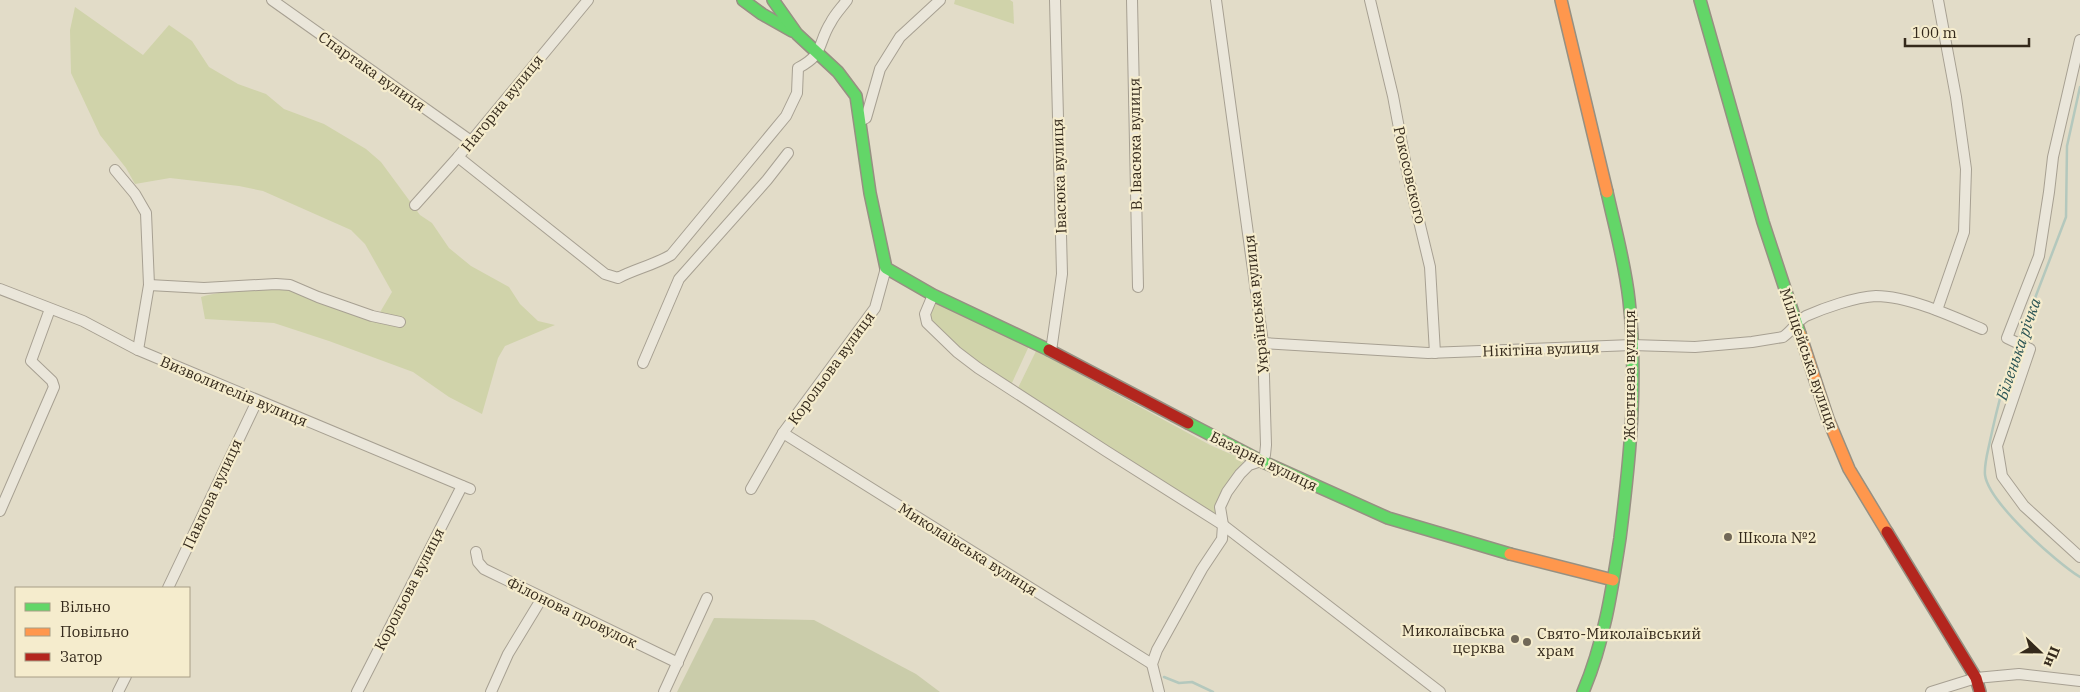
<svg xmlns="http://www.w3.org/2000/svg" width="2080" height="692" font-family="'IBM Plex Serif',serif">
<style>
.green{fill:#d0d3aa}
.cemetery{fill:#caccaa}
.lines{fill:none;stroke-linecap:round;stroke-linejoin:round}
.stream{stroke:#b4c8bd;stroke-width:2.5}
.street-casing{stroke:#a7a092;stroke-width:12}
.fast-casing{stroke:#969082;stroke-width:14}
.slow-casing{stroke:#969082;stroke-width:14}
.jam-casing{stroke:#969082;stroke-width:14}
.street{stroke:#eae6da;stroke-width:10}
.fast{stroke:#63d668;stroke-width:11}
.slow{stroke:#ff974d;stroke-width:11}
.jam{stroke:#b3261e;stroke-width:11}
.poi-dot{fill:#716858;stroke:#f5eccd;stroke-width:2}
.labels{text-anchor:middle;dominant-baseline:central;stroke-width:4.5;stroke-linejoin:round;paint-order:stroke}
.street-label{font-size:15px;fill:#34291b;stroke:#f5eccd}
.poi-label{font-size:15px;fill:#34291b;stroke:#f5eccd;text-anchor:start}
.water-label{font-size:16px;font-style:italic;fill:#2a5454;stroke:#f5eccd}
</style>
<rect width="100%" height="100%" fill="#e2dcc8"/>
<!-- green -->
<g class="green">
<polygon points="955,0 1010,0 1013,2 1014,24 954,4"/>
<path d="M75 7 143 55 169 25 192 41 209 67 238 84 266 94 284 109 324 124 366 149 381 162 420 215 432 223 449 248 471 266 509 287 520 304 538 321 555 325 505 346 498 358 482 414 449 397 413 372 329 341 274 323 205 319 201 297C226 290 264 287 290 289L379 314 392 292 365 244 351 230 263 191 239 186 170 178 135 184 126 168 100 135 71 73 70 30Z"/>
<polygon points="935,301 1029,346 1011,385 988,371 929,321 929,312"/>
<polygon points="1037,349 1072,370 1210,445 1244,460 1216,517 1018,388"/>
</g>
<!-- cemetery -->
<polygon class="cemetery" points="714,618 814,620 916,674 940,692 677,692"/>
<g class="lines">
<!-- stream -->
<g class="stream">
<polyline points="2019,340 2066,217 2067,146 2080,87"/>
<path d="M2017 345C2005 376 1997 408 1990 441 1988 451 1984 464 1985 475 1989 503 2056 562 2080 577"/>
<polyline points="1164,677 1179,683 1192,682 1213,692"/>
</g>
<!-- street casing -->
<g class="street-casing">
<g id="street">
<polyline points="272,0 471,141"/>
<polyline points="1132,0 1138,287"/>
<polyline points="1370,0 1393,96 1407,171 1430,267 1435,353"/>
<polyline points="2080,40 2053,157 2049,192 2039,256 2007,338 2030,349 1997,446 2002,476 2024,506 2080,557"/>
<polyline points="860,121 866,118 880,69 900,37 940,0"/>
<path d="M458 157 605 274 618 278C635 269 654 265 671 255L786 116 797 93 798 68C825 54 817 44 831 22 835 14 842 7 847 0"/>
<polyline points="115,170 135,194 146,213 149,285 138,350"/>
<polyline points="415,205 458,157 588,0"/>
<polyline points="149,285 204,288 276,284 290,285 318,297 372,316 400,322"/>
<polyline points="0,289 83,321 138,350 470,489"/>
<polyline points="933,295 925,314 927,323 957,352 978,368 1106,451 1223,525 1440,692"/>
<polyline points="1937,310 1964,232 1966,169 1956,97 1938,0"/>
<path d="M1263 343 1428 353 1632 345 1695 347 1752 342 1783 337C1792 331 1797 321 1806 316 1824 308 1855 297 1876 296 1908 296 1952 316 1982 329"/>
<polyline points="1051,351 1062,274 1055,0"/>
<polyline points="643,363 679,279 767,180 788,153"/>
<polyline points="783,433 1152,664"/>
<polyline points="751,489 783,433 875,308 886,268"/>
<polyline points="0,511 54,387 52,381 31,361 50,309"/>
<polyline points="476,552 478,562 484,569 678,663"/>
<polyline points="168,588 257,401"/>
<polyline points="118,692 126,676"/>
<polyline points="357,692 462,486"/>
<polyline points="491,692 508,654 542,598"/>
<polyline points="664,692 707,598"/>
<polyline points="1159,692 1152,664 1157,650 1202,569 1222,539 1223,525 1220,507 1227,492 1240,474 1249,465 1261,461 1265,455 1266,445 1263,343 1216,0"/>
<polyline points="1931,692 1976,678 2019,674 2080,681"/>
</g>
</g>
<!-- fast casing -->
<g class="fast-casing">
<g id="fast">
<polyline points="743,0 762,14 792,31"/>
<polyline points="773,0 797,34 838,72 856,96 870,193 886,268 933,295 1049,350"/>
<polyline points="1700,0 1763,222 1800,334"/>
<polyline points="1188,423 1261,461 1388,518 1510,554"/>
<path d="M1583 692C1604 643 1612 590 1620 538 1630 459 1638 379 1629 300 1625 263 1615 228 1607 192"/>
</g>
</g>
<!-- slow casing -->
<g class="slow-casing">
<g id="slow">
<polyline points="1561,0 1607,192"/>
<polyline points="1800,334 1828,419 1849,469 1887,532"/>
<polyline points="1510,554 1613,580"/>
</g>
</g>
<!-- jam casing -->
<g class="jam-casing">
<g id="jam">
<polyline points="1049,350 1188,423"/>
<polyline points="1887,532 1976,678 1980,692"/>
</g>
</g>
<!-- street -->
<use href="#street" class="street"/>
<!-- fast -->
<use href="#fast" class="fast"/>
<!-- slow -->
<use href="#slow" class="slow"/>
<!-- jam -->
<use href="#jam" class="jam"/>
</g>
<!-- markers -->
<g class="poi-dot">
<circle cx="1728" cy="537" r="5"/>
<circle cx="1515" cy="639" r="5"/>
<circle cx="1527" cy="642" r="5"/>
</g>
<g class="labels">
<!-- street labels -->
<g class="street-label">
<text transform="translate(372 71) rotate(35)">Спартака вулиця</text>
<text transform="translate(502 103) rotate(-51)">Нагорна вулиця</text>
<text transform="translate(1135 144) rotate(-91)">В. Івасюка вулиця</text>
<text transform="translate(1410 175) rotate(77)">Рокосовского</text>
<text transform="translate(1059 176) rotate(-92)">Івасюка вулиця</text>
<text transform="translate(1256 304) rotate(-96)">Українська вулиця</text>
<text transform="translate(1541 349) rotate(-2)">Нікітіна вулиця</text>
<text transform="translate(1809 359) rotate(71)">Міліцейська вулиця</text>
<text transform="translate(831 368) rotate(-54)">Корольова вулиця</text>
<text transform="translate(1629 375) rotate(-90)">Жовтнева вулиця</text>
<text transform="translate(234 391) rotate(23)">Визволителів вулиця</text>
<text transform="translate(1264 461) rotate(26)">Базарна вулиця</text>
<text transform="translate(212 494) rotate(-65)">Павлова вулиця</text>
<text transform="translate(968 549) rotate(32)">Миколаївська вулиця</text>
<text transform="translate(409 589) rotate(-63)">Корольова вулиця</text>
<text transform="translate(572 612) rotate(26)">Філонова провулок</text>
</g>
<!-- poi labels -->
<g class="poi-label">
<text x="1738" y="537">Школа №2</text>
<text x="1505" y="630" text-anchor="end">Миколаївська<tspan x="1505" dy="17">церква</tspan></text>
<text x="1537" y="633">Свято-Миколаївський<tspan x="1537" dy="17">храм</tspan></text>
</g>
<!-- water labels -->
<g class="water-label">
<text transform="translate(2018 349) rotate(-71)">Біленька річка</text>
</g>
</g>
<!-- legend -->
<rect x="15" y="587" width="175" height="90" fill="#f5eccd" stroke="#a89e86"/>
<rect x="25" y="603" width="25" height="8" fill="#63d668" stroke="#a89e86"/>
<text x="60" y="612" font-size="15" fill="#34291b">Вільно</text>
<rect x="25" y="628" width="25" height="8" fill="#ff974d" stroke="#a89e86"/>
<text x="60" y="637" font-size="15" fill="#34291b">Повільно</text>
<rect x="25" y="653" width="25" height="8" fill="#b3261e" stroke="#a89e86"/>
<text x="60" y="662" font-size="15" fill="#34291b">Затор</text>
<!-- north arrow -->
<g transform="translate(2040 652) rotate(112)" stroke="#f5eccd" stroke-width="4" paint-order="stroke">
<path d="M0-4L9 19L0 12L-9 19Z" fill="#34291b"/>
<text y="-8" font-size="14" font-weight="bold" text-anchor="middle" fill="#34291b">Пн</text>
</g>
<!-- scale -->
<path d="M1905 38v8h124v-8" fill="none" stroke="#34291b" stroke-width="2.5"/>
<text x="1912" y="38" font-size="15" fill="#34291b" stroke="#f5eccd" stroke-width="4" paint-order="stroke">100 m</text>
</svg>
